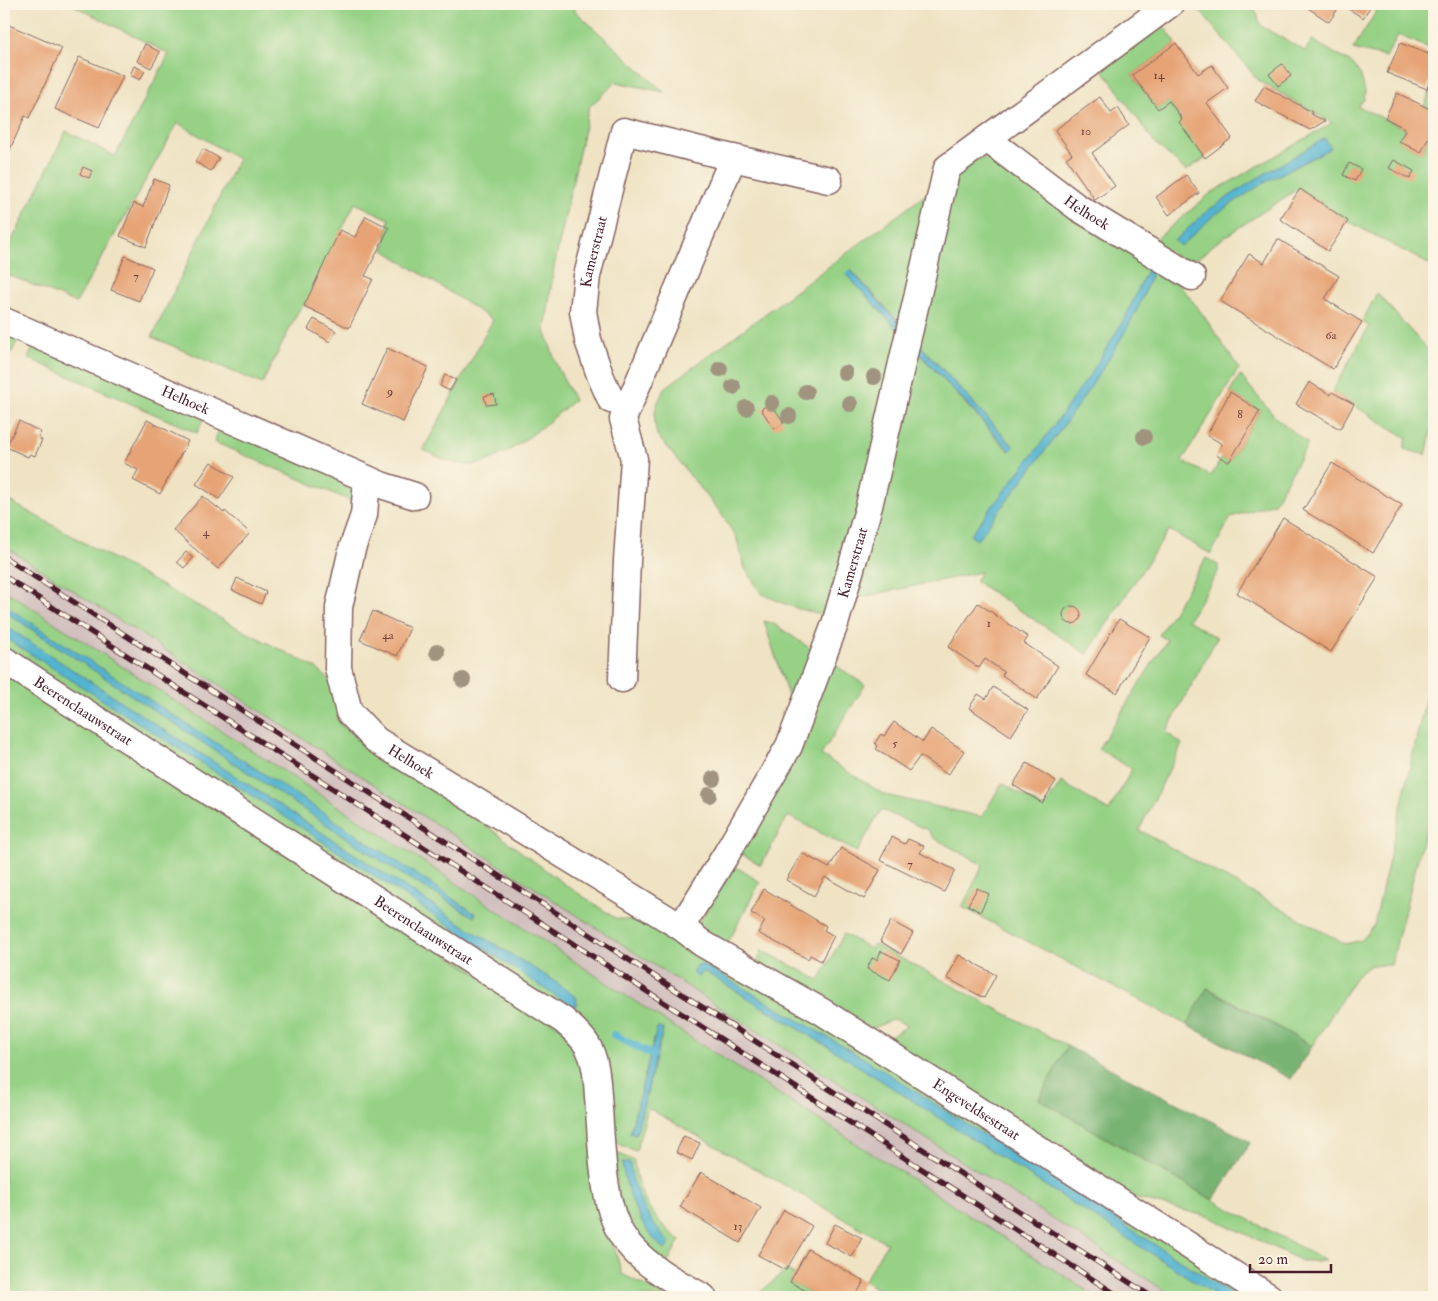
<svg xmlns="http://www.w3.org/2000/svg" width="1438" height="1301" font-family="'IM FELL Double Pica',serif">
<style>
.industrial{fill:#d1bfbe}
.green{fill:#96d186;stroke:#707858;fill-rule:evenodd}
.forest{fill:#78b373;stroke:#61694f}
.water{fill:#52b4d0;stroke:#4e6a7e}
.lines{fill:none;stroke-linecap:round;stroke-linejoin:round}
.stream{stroke:#52b4d0;stroke-width:8}
.building{fill:#e6a374}
.minor-casing{stroke:#846461;stroke-width:29}
.minor{stroke:#fff;stroke-width:26}
.rail-casing{stroke:#4a1f2b;stroke-width:5.5}
.rail{stroke:#fcf5e5;stroke-width:4;stroke-dasharray:11;stroke-linecap:butt}
.tree{fill:#a1947f}
.labels{text-anchor:middle;dominant-baseline:central;stroke-width:4.5;stroke-linejoin:round;paint-order:stroke}
.number-label{font-size:12px;fill:#71403d}
.street-label{font-size:15px;fill:#4a1f2b;stroke:#fcf5e5}
</style>
<rect width="100%" height="100%" fill="#fcf5e5"/>
<filter id="ink" filterUnits="userSpaceOnUse"><feTurbulence type="fractalNoise" baseFrequency=".02" numOctaves="2"/><feDisplacementMap in="SourceGraphic" scale="10" xChannelSelector="R" yChannelSelector="G"/><feConvolveMatrix kernelMatrix="1 2 1 2 8 2 1 2 1" color-interpolation-filters="sRGB"/></filter>
<filter id="wash" filterUnits="userSpaceOnUse"><feTurbulence type="fractalNoise" baseFrequency=".0096" numOctaves="4" result="noise"/><feDisplacementMap in="SourceGraphic" scale="20" xChannelSelector="R" yChannelSelector="G"/><feGaussianBlur stdDeviation="1.12" result="paint"/><feColorMatrix in="noise" values="0 0 0 0 0 0 0 0 0 0 0 0 0 0 0 0 0 1.4 0 .05"/><feComposite in="paint" operator="in"/></filter>
<g filter="url(#wash)">
<rect width="100%" height="100%" fill="#efe3c4"/>
<!-- industrial -->
<polygon class="industrial" points="4,498 227,622 316,668 335,685 340,724 468,812 563,883 615,918 1214,1297 985,1297 644,1105 663,1029 4,618"/>
<!-- green -->
<g class="green">
<path d="M71 4H580L574 10 664 92 616 82 589 107 554 267 545 330 556 364 574 400C551 420 498 467 467 465 452 464 437 456 423 450L493 320 384 250 389 219 355 203 307 301 299 310 262 384 152 337 238 159 178 123 76 303 4 273V257L66 131 115 156 169 54Z"/>
<path d="M1194 4H1242L1256 11 1261 26 1305 51 1312 40 1353 64 1361 76 1365 92 1364 100 1357 106 1406 129 1400 141 1421 153 1434 126V267L1348 221 1299 188 1211 246C1208 249 1203 255 1199 257 1182 265 1167 250 1154 241L1211 193 1332 123 1258 80Z"/>
<polygon points="1379,4 1434,4 1434,50 1398,35 1386,57 1353,49 1379,7"/>
<polygon points="1163,25 1176,43 1132,75 1158,109 1169,101 1205,158 1186,171 1154,142 1101,67"/>
<polygon points="1434,81 1434,111 1424,106"/>
<path d="M988 158 1000 160 1169 275C1198 302 1216 336 1239 368L1182 461 1211 476 1222 458 1229 462 1260 411 1230 392 1240 375 1275 417 1308 444 1274 503 1231 517 1211 554 1169 530 1087 654 975 581 981 572 847 600 848 608 821 614 799 609 780 602 761 593 745 568 736 537 720 512 657 435C652 415 655 406 665 388L967 164 978 159ZM851 270 1014 447 1009 451 846 274Z"/>
<polygon points="1377,293 1434,357 1434,419 1426,455 1404,449 1407,438 1332,392 1369,326 1362,322"/>
<polygon points="4,332 19,337 12,352 4,349"/>
<polygon points="36,343 204,418 197,433 28,358"/>
<polygon points="221,425 357,482 351,501 214,442"/>
<polygon points="4,498 227,622 316,668 335,685 340,724 468,812 563,883 615,918 654,924 666,922 1256,1297 1175,1297 682,983 4,546"/>
<polygon points="1206,558 1218,565 1218,572 1188,620 1217,638 1166,732 1182,744 1139,830 1345,944 1362,940 1374,926 1434,661 1434,795 1391,965 1371,965 1357,975 1312,1046 1208,988 1187,1025 962,907 983,865 934,838 928,830 881,810 857,852 788,816 761,865 740,853 798,727 764,621 774,624 865,685 821,755 885,795 982,817 1002,783 1044,808 1061,782 1109,811 1132,769 1098,749 1167,640 1159,635"/>
<path d="M4 590 421 860 666 1022 1097 1297H891L864 1281 887 1243 648 1108 636 1151 613 1142 606 1062 4 650ZM657 1028 663 1030 636 1134 630 1133Z"/>
<polygon points="4,670 584,1043 608,1226 622,1274 667,1297 4,1297"/>
<polygon points="733,865 760,882 725,948 696,928"/>
<polygon points="844,934 871,949 874,944 1067,1046 1039,1099 1213,1200 1326,1261 1302,1261 1210,1217 1126,1196 881,1041 908,1026 893,1019 866,1032 756,966 762,950 819,980"/>
<path d="M613 1151 634 1161C638 1196 652 1219 680 1240L666 1265C647 1251 628 1228 621 1206 616 1188 615 1168 613 1151Z"/>
<polygon points="786,1270 794,1275 790,1282 817,1297 755,1297"/>
</g>
<!-- forest -->
<g class="forest">
<polygon points="1207,988 1312,1046 1291,1079 1187,1025"/>
<polygon points="1067,1046 1251,1142 1213,1200 1039,1099"/>
</g>
<!-- water -->
<g class="water">
<polygon points="1325,138 1331,148 1262,184 1213,216 1181,246 1174,241 1210,209 1256,179"/>
<polygon points="850,270 1014,447 1010,451 846,274"/>
<path d="M1147 270 1152 273C1147 286 1142 300 1136 312 1092 394 1033 466 977 540L970 535 1037 449 1092 372 1126 316Z"/>
<polygon points="4,605 324,813 476,914 474,917 398,872 4,611"/>
<polygon points="4,625 457,921 551,979 577,998 576,1005 572,1007 281,814 4,637"/>
<polygon points="698,965 704,965 865,1059 1237,1297 1219,1297 830,1048 705,972 702,972 698,977 692,972"/>
<polygon points="657,1028 663,1029 636,1134 630,1133"/>
<path d="M622 1163H630C633 1194 649 1221 670 1244L665 1250C640 1229 627 1195 622 1163Z"/>
</g>
<g class="lines">
<!-- stream -->
<polyline class="stream" points="614,1035 653,1055"/>
</g>
<g id="blocks">
<!-- building -->
<g class="building">
<polygon points="1311,4 1341,4 1329,22 1308,8"/>
<polygon points="1341,4 1372,4 1363,18"/>
<polygon points="9,25 62,48 29,118 25,116 7,156 4,155 4,36"/>
<polygon points="1176,43 1198,74 1212,65 1228,88 1207,103 1232,138 1205,158 1179,122 1182,119 1169,101 1158,109 1132,75"/>
<polygon points="1400,43 1434,56 1434,72 1427,89 1387,73"/>
<polygon points="145,44 160,52 151,68 137,61"/>
<polygon points="79,57 123,76 99,128 55,109"/>
<polygon points="1282,64 1291,76 1278,86 1269,74"/>
<polygon points="134,66 145,71 140,80 130,75"/>
<polygon points="1264,86 1312,112 1311,114 1325,121 1310,130 1255,101"/>
<polygon points="1397,93 1434,111 1434,126 1421,153 1399,141 1406,129 1385,118"/>
<polygon points="1100,97 1111,113 1118,108 1129,125 1092,153 1115,186 1095,200 1066,158 1072,154 1055,130"/>
<polygon points="203,149 219,158 211,171 195,162"/>
<polygon points="1394,160 1414,171 1410,179 1389,168"/>
<polygon points="1349,163 1361,169 1355,181 1343,175"/>
<polygon points="83,167 92,171 89,178 80,174"/>
<polygon points="1186,175 1199,193 1169,215 1156,197"/>
<polygon points="154,179 169,185 146,247 120,236 134,203 143,207"/>
<polygon points="1300,189 1348,221 1328,251 1280,219"/>
<polygon points="366,216 389,228 365,276 373,279 349,328 304,306 340,230 355,237"/>
<polygon points="1278,239 1339,276 1325,299 1362,322 1333,369 1220,301 1249,254 1264,263"/>
<polygon points="125,256 153,268 139,301 111,290"/>
<polygon points="314,319 336,331 330,342 308,329"/>
<polygon points="387,348 428,367 403,422 362,404"/>
<polygon points="445,375 456,380 450,391 440,386"/>
<polygon points="1309,382 1331,395 1332,392 1354,404 1340,429 1296,404"/>
<polygon points="1230,392 1260,411 1229,462 1216,455 1222,444 1207,435"/>
<polygon points="494,394 496,404 486,405 484,396"/>
<polygon points="771,403 784,423 774,429 761,409"/>
<polygon points="147,420 188,441 160,494 133,480 138,470 124,463"/>
<polygon points="19,421 41,432 38,438 42,440 35,456 30,454 28,457 6,447"/>
<polygon points="211,462 234,477 219,499 196,484"/>
<polygon points="1332,463 1402,505 1373,553 1303,510"/>
<polygon points="203,496 224,513 225,511 250,533 218,569 173,530"/>
<polygon points="1283,518 1378,577 1331,652 1237,593"/>
<polygon points="186,552 193,558 184,568 177,562"/>
<polygon points="237,578 266,592 261,604 232,590"/>
<polygon points="978,603 1028,637 1024,643 1058,666 1037,699 1002,675 1004,672 985,659 979,668 948,647"/>
<circle cx="1072" cy="615" r="9"/>
<polygon points="373,611 410,628 397,656 360,640"/>
<polygon points="1119,619 1150,637 1117,693 1086,675"/>
<polygon points="993,687 1028,710 1011,736 969,708 978,694 986,699"/>
<polygon points="894,722 923,742 931,729 964,751 948,775 920,756 909,771 876,749 878,746 875,743 881,734 884,736"/>
<polygon points="1027,763 1056,781 1042,803 1013,785"/>
<polygon points="892,837 905,844 908,839 924,846 920,853 955,870 944,892 880,860"/>
<polygon points="841,848 880,870 864,899 825,877 814,896 786,880 802,853 829,868"/>
<polygon points="977,888 989,894 980,912 968,905"/>
<polygon points="764,889 826,926 824,930 834,936 821,961 810,955 808,959 758,933 765,921 751,913"/>
<polygon points="891,921 913,933 901,954 880,941"/>
<polygon points="881,951 900,960 890,980 867,969 872,958 877,960"/>
<polygon points="959,955 996,975 984,998 947,978"/>
<polygon points="684,1136 700,1143 692,1160 676,1152"/>
<polygon points="701,1172 761,1208 740,1243 680,1207"/>
<polygon points="784,1210 812,1226 786,1270 758,1255"/>
<polygon points="835,1224 862,1238 852,1257 825,1243"/>
<polygon points="808,1249 864,1281 855,1297 817,1297 790,1282"/>
</g>
</g>
</g>
<g filter="url(#ink)">
<use href="#blocks" fill-opacity="0" stroke="#846461" stroke-width="1"/>
<g class="lines">
<!-- minor casing -->
<g class="minor-casing">
<g id="minor">
<path id="s1" d="M987 139 1077 207 1192 277"/>
<polyline points="733,158 829,180"/>
<path id="s2" d="M4 321 381 485 415 496"/>
<path id="s3" d="M611 400 600 375 588 340 583 311 587 276 624 131 733 158 623 419 634 459 627 561 622 679"/>
<path id="s4" d="M367 479 364 515 352 549 339 607 338 668 349 712 376 740 681 927 703 944 821 1011 943 1088 1269 1297"/>
<path id="s5" d="M4 660 563 1020C571 1027 581 1035 587 1045 596 1060 597 1079 598 1096 602 1138 600 1208 626 1241 646 1267 676 1282 703 1297"/>
<path id="s6" d="M681 927 727 853 789 746 835 624 869 506 947 168 1170 4"/>
</g>
</g>
<!-- minor -->
<use href="#minor" class="minor"/>
<!-- rail casing -->
<g class="rail-casing">
<g id="rail">
<polyline points="4,557 1152,1297"/>
<polyline points="4,576 1120,1297"/>
</g>
</g>
<!-- rail -->
<use href="#rail" class="rail"/>
</g>
<!-- trees -->
<g class="tree">
<circle cx="720" cy="369" r="8"/>
<circle cx="845" cy="373" r="8"/>
<circle cx="874" cy="377" r="8"/>
<circle cx="733" cy="387" r="8"/>
<circle cx="806" cy="392" r="8"/>
<circle cx="772" cy="403" r="8"/>
<circle cx="850" cy="404" r="8"/>
<circle cx="746" cy="408" r="8"/>
<circle cx="789" cy="416" r="8"/>
<circle cx="1144" cy="437" r="8"/>
<circle cx="437" cy="652" r="8"/>
<circle cx="463" cy="680" r="8"/>
<circle cx="713" cy="779" r="8"/>
<circle cx="709" cy="795" r="8"/>
</g>
</g>
<g class="labels">
<!-- number labels -->
<g class="number-label">
<text x="1159" y="75">14</text>
<text x="1086" y="131">10</text>
<text x="136" y="276">7</text>
<text x="1331" y="335">6a</text>
<text x="390" y="391">9</text>
<text x="1240" y="414">8</text>
<text x="206" y="532">4</text>
<text x="989" y="623">1</text>
<text x="388" y="635">4a</text>
<text x="895" y="743">5</text>
<text x="910" y="864">7</text>
<text x="738" y="1226">13</text>
</g>
<!-- street labels -->
<g class="street-label">
<text stroke="none"><textPath href="#s1" startOffset="124">Helhoek</textPath></text>
<text stroke="none"><textPath href="#s3" startOffset="154">Kamerstraat</textPath></text>
<text stroke="none"><textPath href="#s2" startOffset="198">Helhoek</textPath></text>
<text stroke="none"><textPath href="#s6" startOffset="405">Kamerstraat</textPath></text>
<text stroke="none"><textPath href="#s5" startOffset="94">Beerenclaauwstraat</textPath></text>
<text stroke="none"><textPath href="#s4" startOffset="318">Helhoek</textPath></text>
<text stroke="none"><textPath href="#s5" startOffset="499">Beerenclaauwstraat</textPath></text>
<text stroke="none"><textPath href="#s4" startOffset="982">Engeveldsestraat</textPath></text>
</g>
</g>
<!-- margin -->
<rect width="1438" height="1301" fill="none" stroke="#fcf5e5" stroke-width="20"/>
<!-- scale -->
<path d="M1250 1264v8h81v-8" fill="none" stroke="#4a1f2b" stroke-width="2.5"/>
<text x="1258" y="1264" font-size="15" fill="#4a1f2b" stroke="#fcf5e5" stroke-width="4" paint-order="stroke">20 m</text>
</svg>
